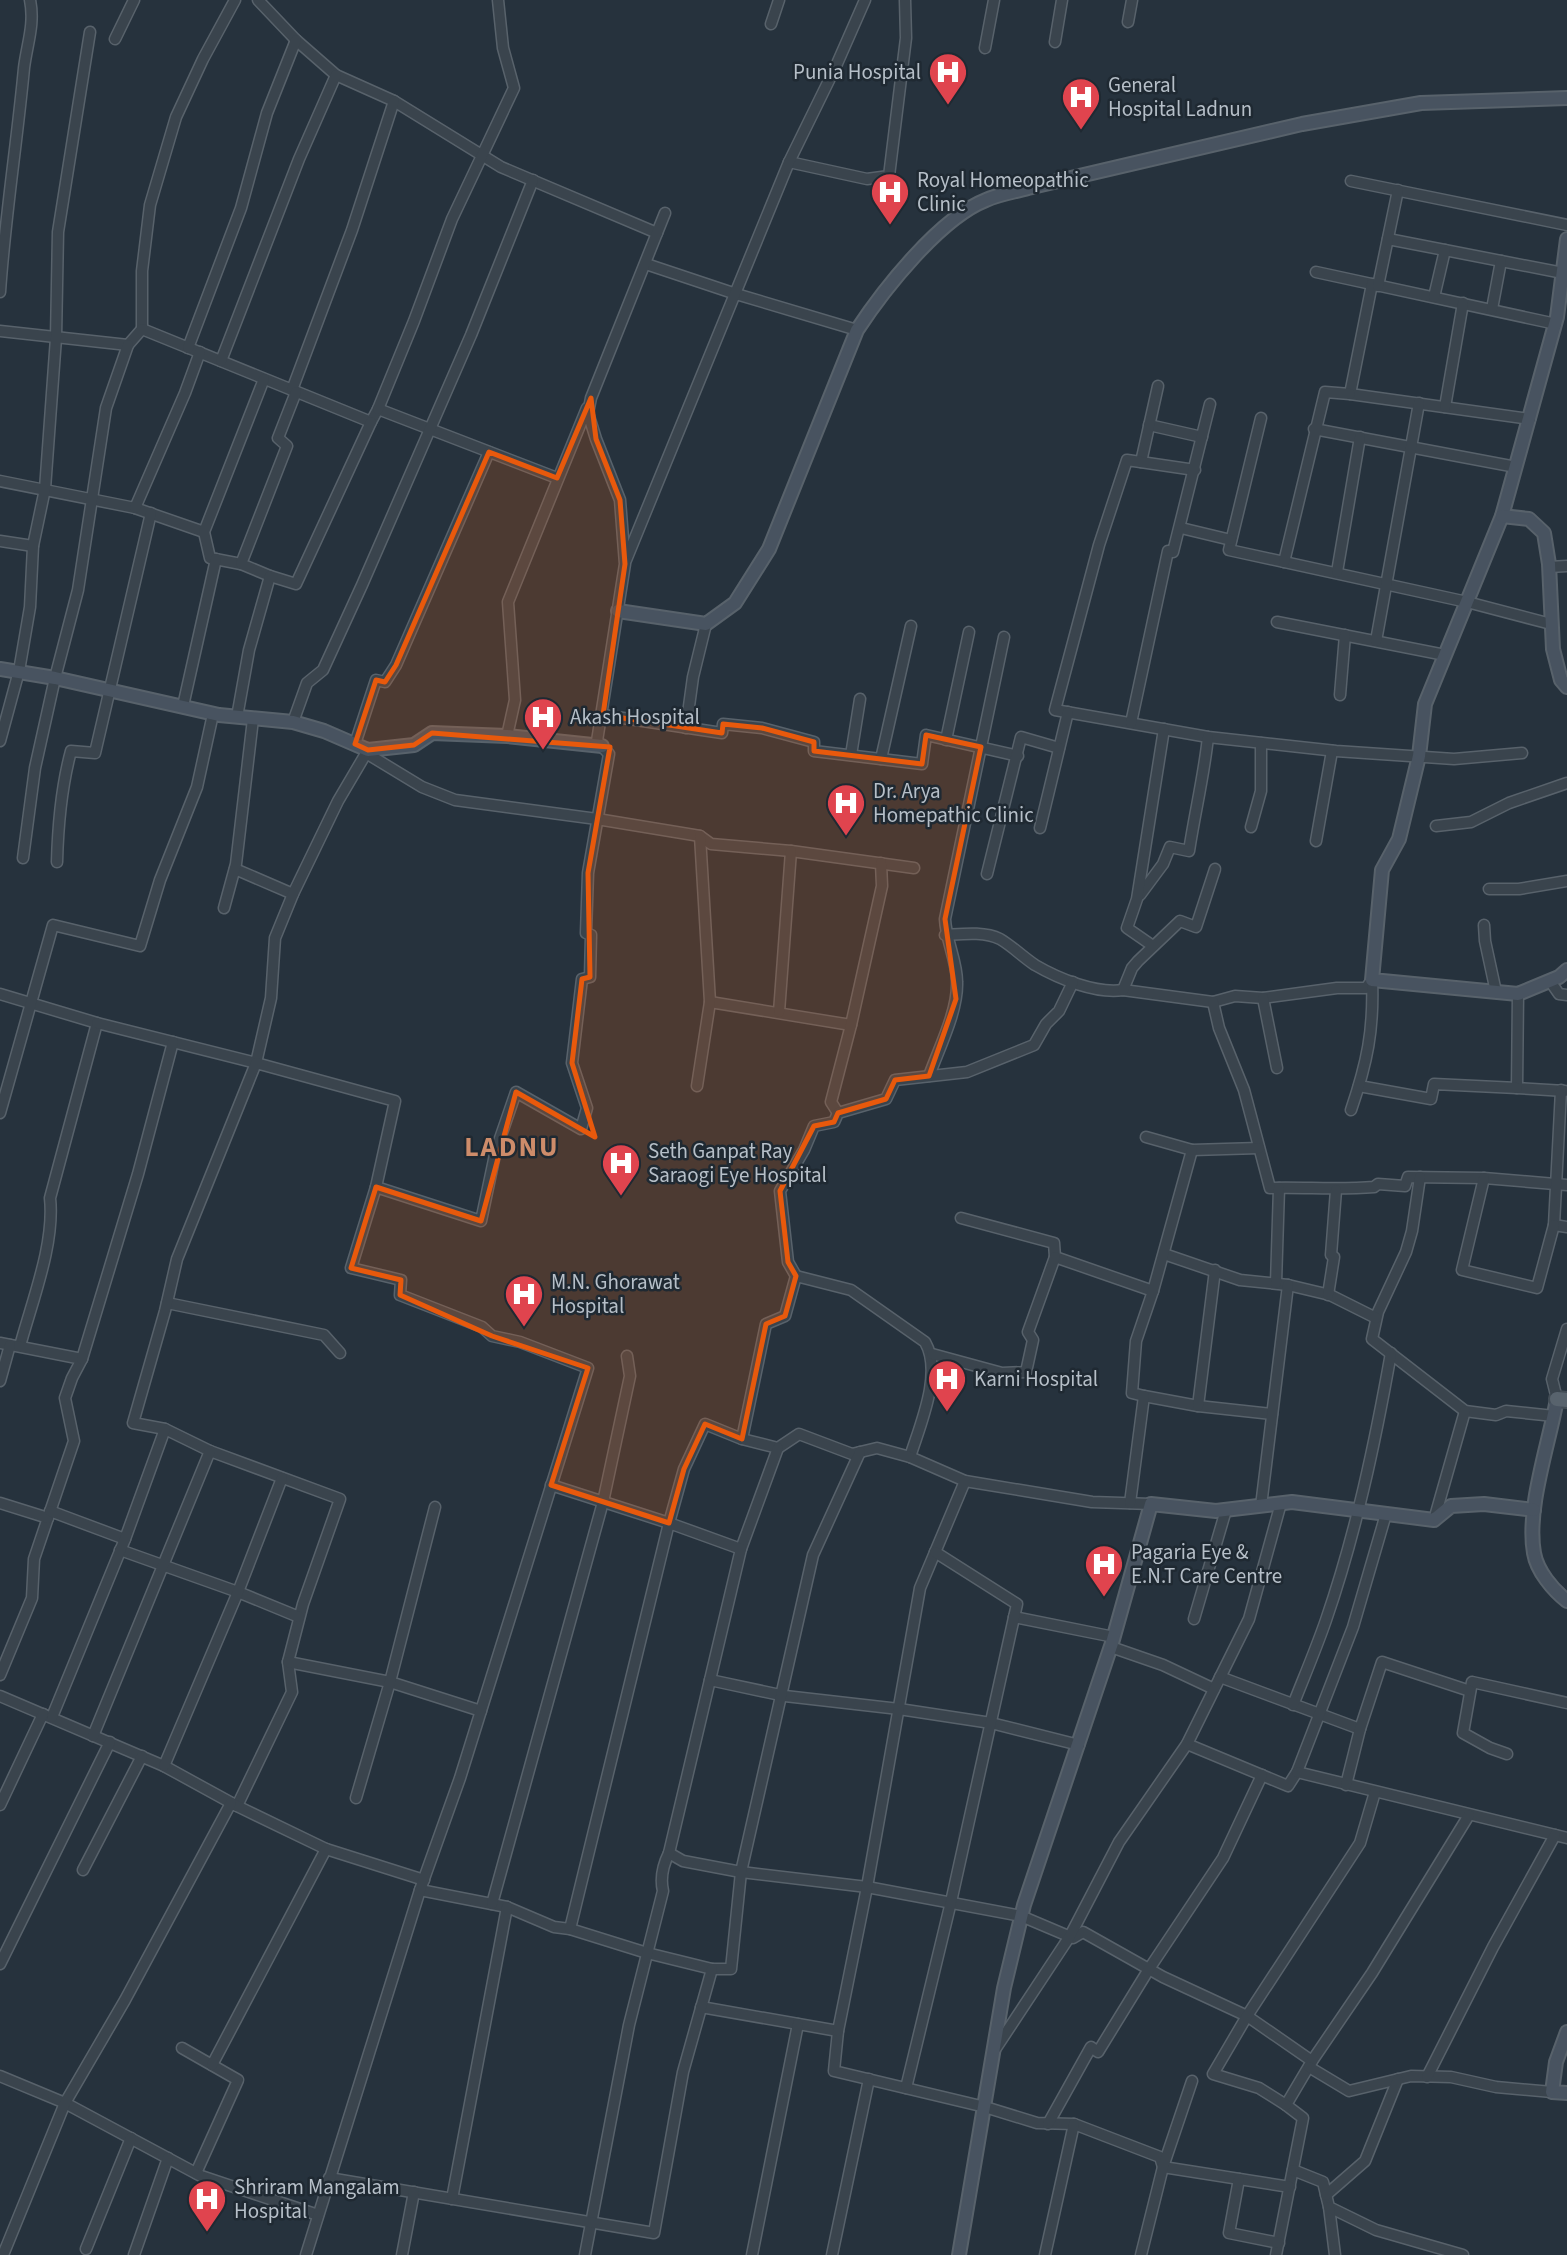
<svg xmlns="http://www.w3.org/2000/svg" width="1567" height="2255" font-family="'Source Sans 3',sans-serif">
<style>
.lines{fill:none;stroke-linecap:round;stroke-linejoin:round}
.street-casing{stroke:#58626b;stroke-width:13}
.secondary-casing{stroke:#58626b;stroke-width:16}
.primary-casing{stroke:#434d56;stroke-width:18}
.street{stroke:#3a444d;stroke-width:10}
.secondary{stroke:#485360;stroke-width:12}
.primary{stroke:#58636d;stroke-width:14}
.marked{fill:#e8590c;fill-opacity:0.2;stroke:#e8590c;stroke-width:5;stroke-linejoin:round}
.labels{text-anchor:middle;dominant-baseline:central;stroke-width:5;stroke-linejoin:round;paint-order:stroke}
.poi-label{font-size:21px;fill:#b6bfc8;stroke:#1f2932;text-anchor:start}
.district-label{font-size:28px;font-weight:bold;letter-spacing:2px;fill:#ce8c6a;stroke:#1f2932}
</style>
<rect width="100%" height="100%" fill="#26323d"/>
<g class="lines">
<!-- street casing -->
<g class="street-casing">
<g id="street">
<polyline points="258,0 296,40 336,75 394,101 501,167 657,233"/>
<polyline points="1128,22 1132,0"/>
<polyline points="771,24 779,0"/>
<polyline points="115,39 134,0"/>
<polyline points="1055,42 1062,0"/>
<polyline points="985,48 994,0"/>
<polyline points="789,162 867,179 889,176 906,38 905,0"/>
<polyline points="1351,181 1567,225"/>
<polyline points="1388,239 1563,273"/>
<polyline points="646,264 736,294 857,330"/>
<polyline points="1316,272 1556,324"/>
<polyline points="1372,284 1350,394 1530,419"/>
<polyline points="1378,286 1398,190"/>
<path d="M0 292C5 217 17 143 24 68 27 44 35 24 30 0"/>
<polyline points="1434,297 1445,250"/>
<polyline points="1492,309 1501,261"/>
<polyline points="142,329 142,271 150,205 176,117 203,59 235,0"/>
<polyline points="0,331 128,345 142,329 371,422 378,409 557,478"/>
<polyline points="188,348 241,208 267,113 296,40"/>
<polyline points="221,361 299,159 336,75"/>
<polyline points="292,390 352,230 394,101"/>
<polyline points="1445,407 1463,303"/>
<polyline points="378,409 414,321 452,219 514,88 503,48 498,0"/>
<polyline points="1261,418 1229,550 1467,602 1551,624"/>
<polyline points="1149,425 1202,437"/>
<polyline points="1314,429 1516,467"/>
<polyline points="1141,462 1158,386"/>
<polyline points="1195,470 1127,460 1099,545 1055,710 1208,737 1336,751 1454,759 1522,753"/>
<polyline points="0,481 135,508 204,532"/>
<polyline points="135,508 185,393 200,352"/>
<polyline points="1181,528 1231,540"/>
<polyline points="0,541 33,546"/>
<polyline points="626,560 789,162 836,66 865,0"/>
<polyline points="1284,562 1325,392 1350,394"/>
<polyline points="241,564 210,558 204,532 264,379"/>
<polyline points="1549,567 1567,566"/>
<polyline points="1337,572 1360,437"/>
<polyline points="270,576 241,564 287,446 278,438 296,392"/>
<polyline points="1277,622 1445,655"/>
<polyline points="1376,641 1419,403"/>
<polyline points="1340,695 1345,635"/>
<polyline points="183,706 216,559"/>
<polyline points="603,715 722,733 723,724 762,728 814,742 814,751 922,764 926,735 1018,756"/>
<polyline points="237,717 249,650 270,576 296,584 371,422"/>
<polyline points="293,722 307,683 323,670 362,585 471,335 533,180"/>
<polyline points="1131,723 1168,551 1173,552 1210,404"/>
<polyline points="686,728 693,677 706,624"/>
<polyline points="507,736 515,700 508,602 587,408"/>
<polyline points="946,740 969,632"/>
<polyline points="0,741 19,671 30,607 33,546 45,489 56,338 58,232 90,32"/>
<polyline points="355,744 376,680 385,682 396,665 489,452"/>
<polyline points="366,753 422,787 455,800 597,819 700,836 711,844 791,851 914,868"/>
<polyline points="851,755 860,699"/>
<polyline points="881,759 911,626"/>
<polyline points="1436,826 1471,822 1509,803 1567,783"/>
<polyline points="1251,827 1261,791 1261,743"/>
<polyline points="1040,828 1068,712"/>
<polyline points="1316,841 1332,751"/>
<polyline points="23,858 35,768 55,678 78,590 106,408 128,345"/>
<path d="M57 862C58 824 61 788 71 751L95 753 151 513"/>
<polyline points="235,869 293,894"/>
<polyline points="987,874 1021,737 1059,748"/>
<polyline points="1489,889 1519,889 1567,881"/>
<path d="M1140 895 1163 864 1170 847 1189 851C1195 812 1204 775 1208 737"/>
<polyline points="224,908 236,864 253,719"/>
<polyline points="1484,925 1485,941 1496,992"/>
<path d="M945 935C962 934 984 931 1000 939 1012 946 1023 957 1035 965 1059 979 1096 994 1123 990L1213 1002 1235 996 1263 998 1337 988H1366L1372 980"/>
<polyline points="1153,946 1127,928 1137,899 1164,729"/>
<polyline points="1550,981 1559,994 1567,995"/>
<polyline points="1123,990 1132,968 1138,961 1180,921 1196,927 1215,869"/>
<path d="M0 994 97 1023 50 1198C55 1244 32 1301 20 1346"/>
<polyline points="1518,994 1517,1088 1565,1091"/>
<polyline points="1263,998 1277,1068"/>
<polyline points="710,1002 851,1025"/>
<path d="M1213 1002 1219 1028 1244 1090 1270 1188C1305 1187 1339 1190 1374 1187L1378 1184 1405 1186 1408 1177 1484 1178 1567 1185"/>
<polyline points="779,1012 791,851"/>
<polyline points="97,1023 256,1063 271,998 275,938 293,894 338,801 368,750"/>
<path d="M929 1076C939 1048 958 1011 957 982 957 961 946 941 945 919L1004 637"/>
<polyline points="697,1086 710,1002 700,836"/>
<polyline points="1359,1086 1431,1099 1434,1084 1517,1088"/>
<polyline points="1561,1090 1554,1225 1567,1227"/>
<path d="M1351 1110C1367 1063 1374 1030 1372 980"/>
<polyline points="0,1113 53,925 140,946 160,880 197,787 213,714"/>
<polyline points="838,1113 831,1102 851,1025 882,886 881,863"/>
<polyline points="1146,1137 1192,1150 1259,1148"/>
<polyline points="1420,1177 1412,1231 1406,1252 1378,1312 1372,1339 1465,1411 1496,1415 1506,1411 1554,1416"/>
<polyline points="1484,1178 1462,1270 1537,1288 1554,1225"/>
<polyline points="961,1218 1054,1243 1055,1257 1153,1291"/>
<polyline points="1164,1254 1240,1280 1288,1285 1330,1295 1376,1318"/>
<path d="M796 1276 851 1290 925 1342C943 1373 920 1425 910 1457"/>
<polyline points="1276,1283 1279,1188"/>
<polyline points="1328,1295 1334,1257 1331,1255 1336,1190"/>
<polyline points="167,1303 324,1335 340,1353"/>
<polyline points="0,1343 82,1359 72,1378 65,1398 74,1441 34,1559 32,1598 0,1675"/>
<polyline points="932,1354 1002,1373 1026,1372 1033,1340 1028,1332 1055,1257"/>
<polyline points="82,1359 138,1174 173,1042"/>
<polyline points="0,1381 10,1345"/>
<polyline points="1144,1396 1198,1406 1272,1414"/>
<polyline points="1557,1399 1552,1379 1567,1329"/>
<polyline points="1198,1406 1215,1270"/>
<polyline points="165,1429 210,1451 340,1499 303,1604 288,1662 292,1692 237,1806"/>
<polyline points="742,1439 766,1324 785,1316 796,1276 788,1262 780,1191 804,1150 814,1126 834,1122 838,1113 886,1099 895,1080 967,1072 1034,1045 1046,1024 1059,1011 1073,982"/>
<polyline points="551,1485 669,1523 684,1469 705,1424 742,1439 778,1448 799,1434 852,1454 877,1448 910,1457 965,1481 1092,1502 1151,1504"/>
<polyline points="0,1503 48,1518"/>
<polyline points="1130,1503 1144,1396 1132,1393 1136,1341 1153,1291 1192,1150"/>
<polyline points="1261,1506 1288,1285"/>
<polyline points="50,1511 125,1539"/>
<polyline points="1434,1520 1465,1411"/>
<polyline points="741,1549 778,1448"/>
<polyline points="120,1550 238,1592 299,1617"/>
<polyline points="1014,1617 1114,1637"/>
<polyline points="1194,1619 1226,1510"/>
<polyline points="1111,1647 1163,1665 1214,1689"/>
<polyline points="288,1662 390,1682 481,1711"/>
<polyline points="1220,1677 1360,1729"/>
<polyline points="710,1680 785,1696 899,1709 991,1723 1079,1745"/>
<polyline points="0,1696 164,1766 237,1806 326,1849 424,1880"/>
<path d="M1293 1705C1304 1677 1316 1649 1326 1620 1356 1533 1375 1443 1391 1353"/>
<polyline points="52,1717 125,1539 165,1429 133,1423 165,1311 177,1259 256,1063 395,1101 376,1187"/>
<polyline points="93,1736 210,1451"/>
<polyline points="1187,1744 1288,1786 1297,1772 1353,1627 1386,1514"/>
<polyline points="1507,1754 1490,1748 1463,1733 1472,1682 1567,1703"/>
<polyline points="164,1766 238,1592 282,1478"/>
<polyline points="1297,1772 1567,1838"/>
<polyline points="1346,1785 1360,1729 1382,1662 1470,1691"/>
<polyline points="356,1798 390,1682 435,1507"/>
<polyline points="0,1805 43,1714"/>
<polyline points="669,1853 683,1861 741,1872 867,1887 1021,1916 1073,1938 1083,1932 1163,1977 1247,2016 1312,2061 1286,2105 1303,2118 1276,2255"/>
<polyline points="83,1870 142,1756"/>
<polyline points="420,1890 507,1907 554,1927 570,1929 647,1953 712,1969 731,1969 741,1872 813,1555 860,1452"/>
<polyline points="492,1904 603,1502 630,1376 627,1356"/>
<path d="M570 1929 669 1523 741 1549 669 1853C663 1865 660 1878 663 1891L629 2025 585 2255"/>
<polyline points="0,1964 110,1742"/>
<polyline points="701,2007 838,2031 834,2071 985,2107 1037,2123 1074,2124 1160,2157 1163,2167 1290,2187"/>
<polyline points="838,2031 867,1887 920,1588 965,1481"/>
<polyline points="182,2048 238,2080 196,2173"/>
<polyline points="996,2048 1070,1936 1119,1842 1187,1744 1249,1619 1281,1503"/>
<polyline points="1312,2061 1372,1973 1469,1815"/>
<polyline points="212,2065 326,1849"/>
<polyline points="1309,2067 1349,2091 1411,2076 1451,2077 1496,2087 1552,2092"/>
<polyline points="0,2076 65,2103 201,2176 318,2215"/>
<polyline points="1427,2077 1493,1947 1555,1835"/>
<polyline points="906,2088 951,1902 1017,1604 935,1552"/>
<polyline points="1286,2105 1259,2088 1213,2074 1247,2016 1360,1843 1375,1792"/>
<polyline points="1048,2124 1091,2047 1098,2052 1149,1969 1223,1858 1262,1775"/>
<polyline points="1293,2170 1323,2182 1329,2207 1376,2230 1463,2255"/>
<polyline points="329,2178 654,2233 683,2072 712,1969"/>
<polyline points="1239,2179 1229,2233 1279,2243"/>
<polyline points="1326,2195 1365,2161 1398,2079"/>
<polyline points="452,2199 507,1907"/>
<polyline points="1329,2207 1335,2255"/>
<polyline points="86,2249 131,2138"/>
<polyline points="3,2255 65,2103 125,2000 231,1803"/>
<polyline points="134,2255 168,2158"/>
<polyline points="306,2255 420,1890 460,1778 588,1368 520,1342 492,1336 482,1327 400,1295 401,1280 351,1268 376,1187 481,1221 496,1150 516,1092 581,1129 587,1108 572,1063 582,979 590,977 591,935 586,933 588,873 609,754 597,741 625,564 620,500 596,439 588,413 591,398 665,213"/>
<polyline points="402,2255 414,2192"/>
<polyline points="752,2255 798,2024"/>
<polyline points="832,2255 869,2079"/>
<polyline points="1045,2255 1074,2124"/>
<polyline points="1141,2255 1163,2167 1192,2081"/>
</g>
</g>
<!-- secondary casing -->
<g class="secondary-casing">
<g id="secondary">
<polyline points="1567,239 1557,317 1502,516 1425,704 1419,756 1399,839 1382,870 1372,980 1518,994 1559,977 1567,970"/>
<polyline points="1502,516 1529,519 1544,533 1549,564 1553,649 1561,680 1567,687"/>
<path d="M618 611 706 624 735 603 769 549 857 330C884 289 940 218 986 200 999 194 1014 192 1028 188L1302 124 1421 103 1567 98"/>
<polyline points="0,669 55,678 219,715 293,722 324,731 368,750 414,745 432,733 507,736 602,746"/>
<path d="M1557 1399C1549 1444 1526 1509 1534 1553 1537 1571 1553 1590 1567 1601"/>
<polyline points="1567,2032 1556,2062 1552,2092 1567,2093"/>
<polyline points="959,2255 1004,1988 1024,1905 1112,1643 1151,1504 1216,1511 1292,1502 1434,1520 1451,1506 1484,1504 1534,1510"/>
</g>
</g>
<!-- primary casing -->
<g class="primary-casing">
<polyline id="primary" points="1557,1399 1567,1400"/>
</g>
<!-- street -->
<use href="#street" class="street"/>
<!-- secondary -->
<use href="#secondary" class="secondary"/>
<!-- primary -->
<use href="#primary" class="primary"/>
</g>
<!-- marked area -->
<path class="marked" d="M591 398 596 439 620 500 625 564 603 715 722 733 723 724 762 728 814 742V751L922 764 926 735 981 747 945 919 956 999 929 1076 895 1080 886 1099 838 1113 834 1122 814 1126 780 1191 788 1262 796 1276 785 1316 766 1324 742 1439 705 1424 684 1469 669 1523 551 1485 588 1368 492 1336 400 1295 401 1280 351 1268 376 1187 481 1221 516 1092 595 1137 572 1063 582 979 590 977 588 873 610 747 432 733 414 745 368 750 355 744 376 680 385 682 396 665 489 452 557 478Z"/>
<!-- icons -->
<defs>
<g id="hospital-pin" transform="scale(2.0125)"><path d="M0 17L-7.5 6A9.5 9.5 0 1 1 7.5 6Z" fill="#e0444e" stroke="#1f2932"/><path d="M-5-5h3v3.5h4V-5h3V5h-3V1.5h-4V5h-3Z" fill="#fff"/></g>
</defs>
<g fill-rule="evenodd">
<use href="#hospital-pin" x="948" y="72"/>
<use href="#hospital-pin" x="1081" y="97"/>
<use href="#hospital-pin" x="890" y="192"/>
<use href="#hospital-pin" x="543" y="717"/>
<use href="#hospital-pin" x="846" y="803"/>
<use href="#hospital-pin" x="621" y="1163"/>
<use href="#hospital-pin" x="524" y="1294"/>
<use href="#hospital-pin" x="947" y="1379"/>
<use href="#hospital-pin" x="1104" y="1564"/>
<use href="#hospital-pin" x="207" y="2199"/>
</g>
<g class="labels">
<!-- poi labels -->
<g class="poi-label">
<text x="921" y="72" text-anchor="end">Punia Hospital</text>
<text x="1108" y="85">General<tspan x="1108" dy="24">Hospital Ladnun</tspan></text>
<text x="917" y="180">Royal Homeopathic<tspan x="917" dy="24">Clinic</tspan></text>
<text x="570" y="717">Akash Hospital</text>
<text x="873" y="791">Dr. Arya<tspan x="873" dy="24">Homepathic Clinic</tspan></text>
<text x="648" y="1151">Seth Ganpat Ray<tspan x="648" dy="24">Saraogi Eye Hospital</tspan></text>
<text x="551" y="1282">M.N. Ghorawat<tspan x="551" dy="24">Hospital</tspan></text>
<text x="974" y="1379">Karni Hospital</text>
<text x="1131" y="1552">Pagaria Eye &amp;<tspan x="1131" dy="24">E.N.T Care Centre</tspan></text>
<text x="234" y="2187">Shriram Mangalam<tspan x="234" dy="24">Hospital</tspan></text>
</g>
<!-- district labels -->
<g class="district-label">
<text x="512" y="1147">LADNU</text>
</g>
</g>
</svg>
